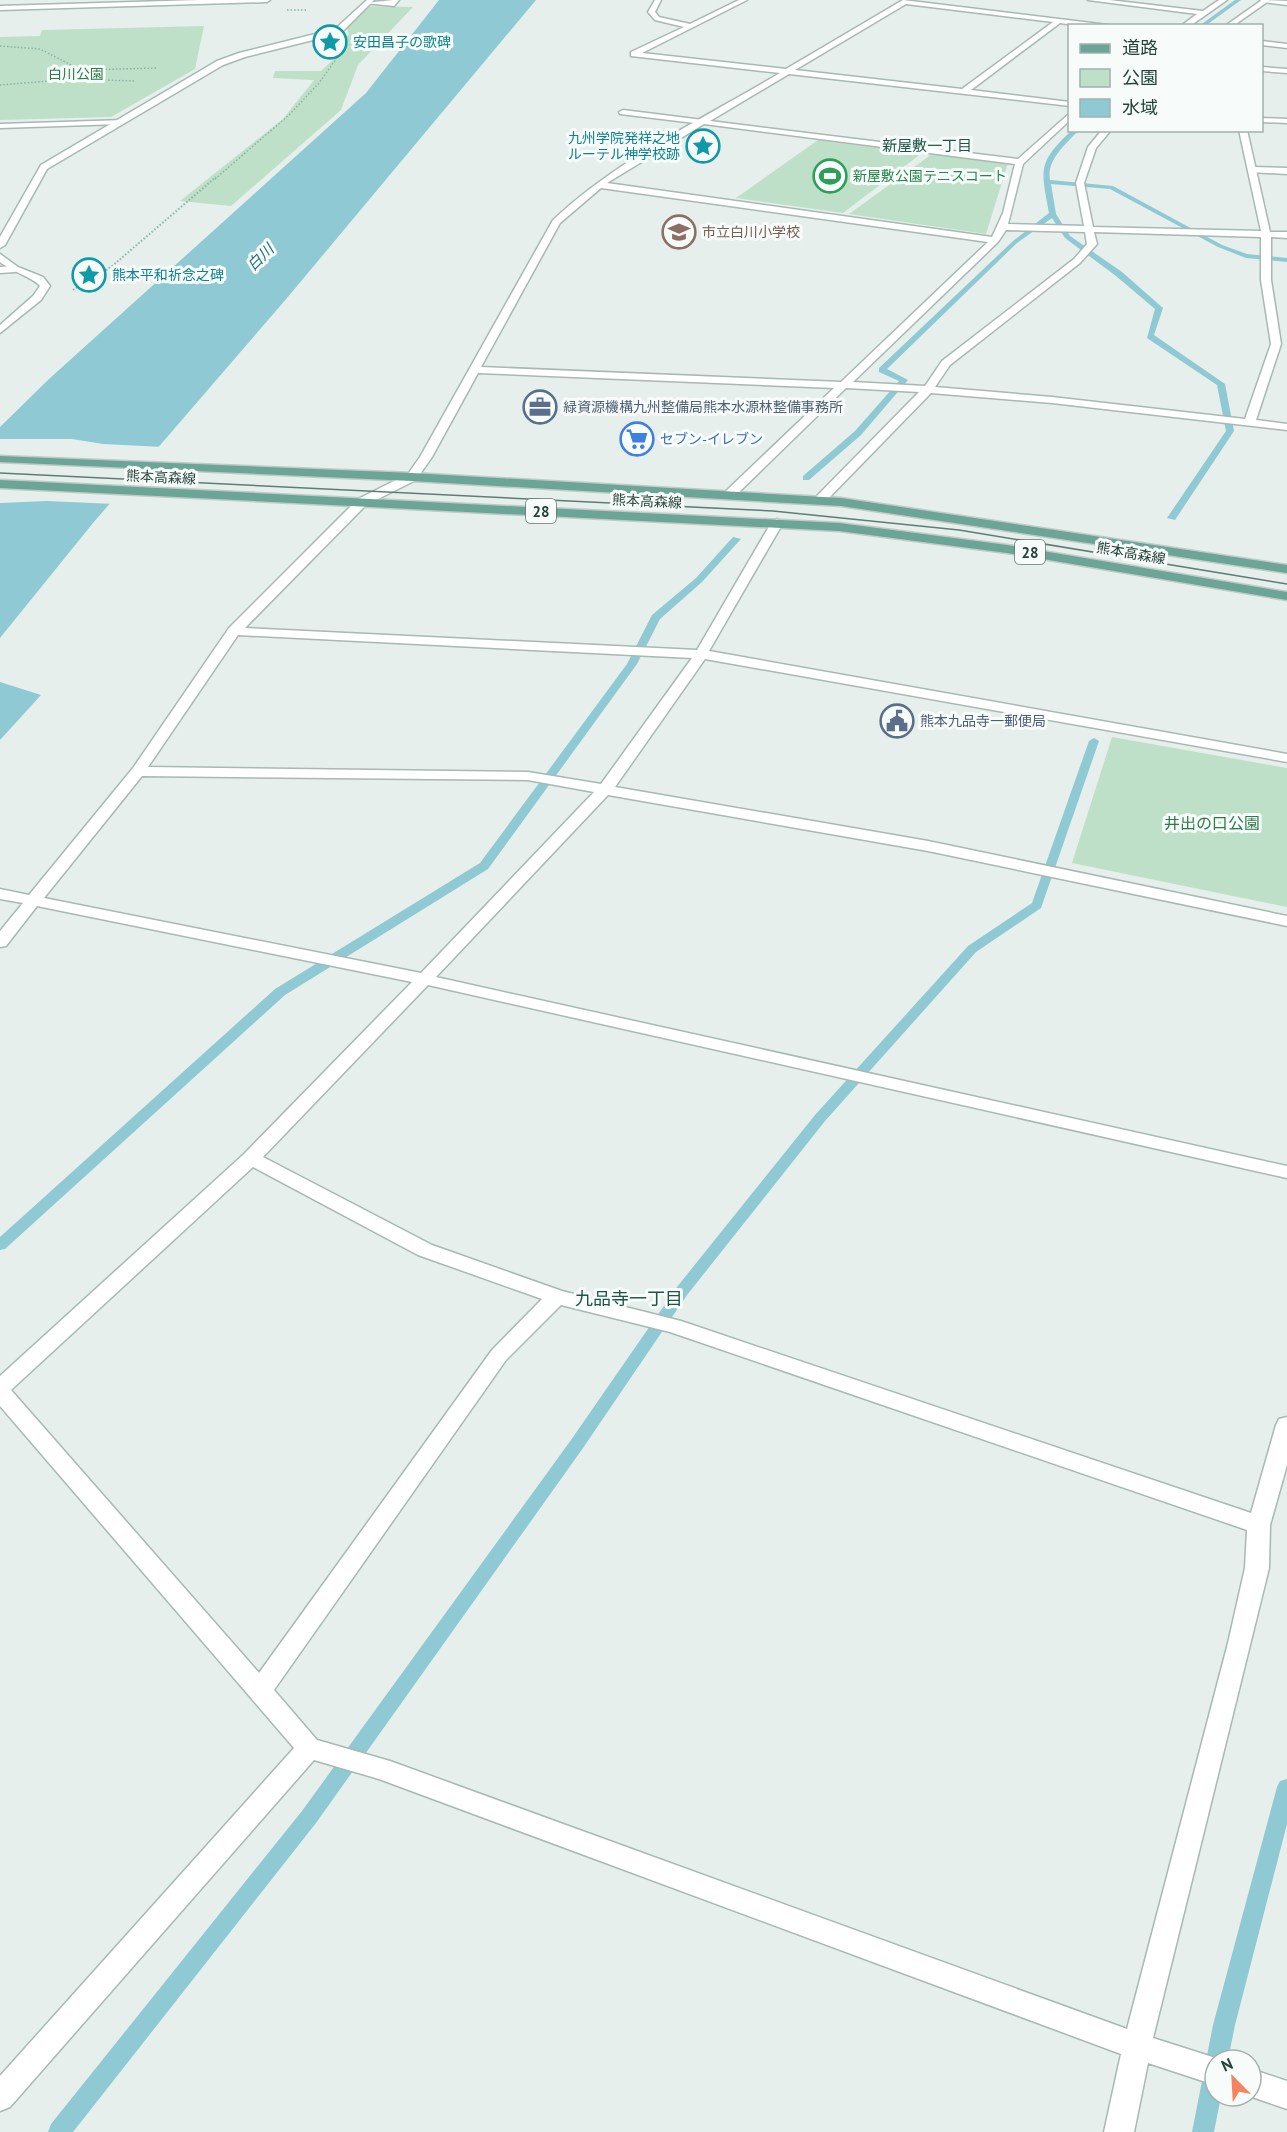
<svg xmlns="http://www.w3.org/2000/svg" width="1287" height="2132" font-family="'PT Sans','Noto Sans JP',sans-serif">
<style>
.green{fill:#bfe0c8}
.water{fill:#8ec9d4}
.pier{fill:#e6efeb}
.lines{fill:none;stroke-linecap:round;stroke-linejoin:round}
.stream{fill:#8ec9d4;fill-rule:evenodd}
.lane-casing{stroke:#a8b8b2;stroke-width:3}
.street-casing{stroke:#a8b8b2;stroke-width:3}
.secondary-casing{stroke:#a4bbb3;stroke-width:3}
.primary-casing{stroke:#c2cac8;stroke-width:3}
.path-far1{stroke:#86b3a5;stroke-width:1.5;stroke-dasharray:1.5 2;stroke-linecap:butt}
.path{stroke:#86b3a5;stroke-width:2;stroke-dasharray:1.5 2;stroke-linecap:butt}
.lane{fill:#fff;fill-rule:evenodd}
.street{fill:#fff;fill-rule:evenodd}
.secondary{fill:#fff;fill-rule:evenodd}
.primary{fill:#6aa596;fill-rule:evenodd}
.tram{stroke:#5f7d75;stroke-width:1.5}
.labels{text-anchor:middle;dominant-baseline:central;stroke-width:6;stroke-linejoin:round;paint-order:stroke}
.far-culture-label{font-size:14px;fill:#0d838f;stroke:#f7fbf9;text-anchor:start}
.far-park-label{font-size:14px;fill:#2d7a4b;stroke:#f7fbf9}
.far-leisure-label{font-size:14px;fill:#27864d;stroke:#f7fbf9;text-anchor:start}
.far-education-label{font-size:14px;fill:#785e54;stroke:#f7fbf9;text-anchor:start}
.far-service-label{font-size:14px;fill:#4e5e75;stroke:#f7fbf9;text-anchor:start}
.far-shop-label{font-size:14px;fill:#366cbe;stroke:#f7fbf9;text-anchor:start}
.far-street-label{font-size:14px;fill:#24423a;stroke:#f7fbf9}
.far-neighbourhood-label{font-size:15px;fill:#1f5548;stroke:#f7fbf9}
.far-water-label{font-size:15px;font-style:italic;fill:#1c6f80;stroke:#f7fbf9}
.shield{fill:#f7fbf9;stroke:#637a73;stroke-width:1.5}
.shield-label{font-size:15px;font-weight:bold;fill:#24423a}
.park-label{font-size:16px;fill:#2d7a4b;stroke:#f7fbf9}
.neighbourhood-label{font-size:18px;fill:#1f5548;stroke:#f7fbf9}
</style>
<rect width="100%" height="100%" fill="#e6efeb"/>
<!-- green -->
<g class="green">
<polygon points="359,6 413,7 358,65 341,110 231,206 180,201 283,119 314,80 273,78 275,71 321,71 338,55 345,41 331,41 349,35 345,22"/>
<polygon points="204,26 195,69 111,117 0,120 0,37 40,36 42,30"/>
<polygon points="818,140 922,153 843,213 736,198"/>
<polygon points="932,154 1008,163 986,234 849,214"/>
<polygon points="1112,737 1287,768 1287,907 1072,863"/>
</g>
<!-- water -->
<g class="water">
<polygon points="439,0 536,0 287,298 93,523 0,638 0,427 49,379 366,93"/>
<polygon points="0,682 41,695 0,740"/>
</g>
<!-- pier -->
<polygon class="pier" points="0,439 72,439 103,444 163,447 114,504 47,501 0,503"/>
<g class="lines">
<!-- stream -->
<g class="stream">
<polygon points="1235,0 1241,0 1205,26 1199,26"/>
<path d="M1072 130H1079C1066 144 1046 160 1050 180L1113 186 1222 245 1247 254 1287 258V262L1246 258 1218 247 1110 189 1051 184 1056 214 1070 236 1122 272 1163 308 1154 335 1225 384 1234 431 1175 520 1167 518 1226 431 1217 385 1147 338 1155 309 1116 276 1065 238 1052 218 1017 243 887 369 908 380 861 435 809 480H803V476L855 431 899 381 879 372V368L1013 241 1049 213C1041 169 1037 163 1072 130Z"/>
<polygon points="733,537 741,539 702,582 660,619 637,664 488,869 285,995 5,1249 0,1250 0,1237 275,989 480,863 627,664 652,615 696,578"/>
<polygon points="1094,738 1099,741 1041,908 976,952 825,1121 687,1295 583,1448 316,1823 73,2132 48,2132 51,2124 302,1811 571,1440 677,1287 815,1115 968,946 1032,903 1089,741"/>
<polygon points="1287,1779 1287,1824 1235,2025 1228,2060 1215,2060 1215,2096 1221,2096 1214,2132 1192,2132 1213,2025 1277,1787 1280,1781"/>
</g>
<!-- lane casing -->
<g class="lane-casing">
<g id="lane">
<polygon points="623,110 703,120 707,122 703,124 620,114 619,112"/>
<polygon points="1252,167 1287,168 1287,174 1249,172 1249,168"/>
</g>
</g>
<!-- street casing -->
<g class="street-casing">
<g id="street">
<polygon points="393,0 399,0 394,6 365,3"/>
<path d="M655 0H661L655 12 659 17 690 24 739 0H747L642 53 786 69 903 0 1108 25 1084 26 1060 23 971 90 1070 102V106L789 74 710 121 1018 159 1070 113V120L1023 164 1008 224 1084 226 1076 183 1088 147 1102 130H1111L1096 148 1084 183 1093 227 1261 231 1239 130H1247L1270 232H1287V238L1271 237V280L1281 344 1256 420 1287 424V430L1052 403 931 393 824 503H816V497L919 392 846 388 734 497H726V491L834 388 478 373 432 457 416 480 366 505 245 628 697 650 771 523 777 519 783 523 709 651 1287 754V762L705 659 615 787 928 841 1287 916V926L928 851 608 795 436 977 1287 1166V1178L428 985 263 1157 432 1245 562 1291 681 1321 1251 1513 1276 1425 1279 1419 1287 1417V1465L1270 1525 1269 1568 1153 2038 1222 2060H1215V2085L1148 2063 1134 2132H1104L1121 2054 379 1779 314 1760 10 2107 0 2111V2076L294 1748 0 1406V1376L244 1154 412 982 37 906 6 946 0 947V931L23 903 0 899V889L29 895 133 768 229 628 358 499 408 474 420 457 553 220C619 158 703 119 780 73L631 56V52L684 27 655 20 648 12ZM906 4 1053 22 962 89 795 70ZM704 124 1015 164 1003 213 992 237 607 183ZM601 188 988 242 841 382 481 367 560 223ZM1006 230 1085 232 1087 244 1074 259 942 361 925 386 853 382 998 242ZM1094 232 1261 237V280L1271 344 1245 419 1052 397 935 387 950 365 1080 263 1097 244ZM238 635 692 658 601 784 528 772 148 767ZM142 776 528 780 594 792 421 973 44 898ZM253 1167 418 1255 542 1299 492 1350 259 1673 11 1390ZM561 1305 670 1332 1247 1530 1245 1568 1228 1643 1127 2029 390 1761 317 1740 274 1690 506 1360Z"/>
<polygon points="1088,0 1109,0 1203,11 1219,0 1227,0 1190,26 1181,26 1197,14"/>
<polygon points="1262,0 1270,0 1233,26 1225,26"/>
<polygon points="1262,41 1287,44 1287,48 1262,45"/>
<polygon points="1262,67 1287,69 1287,73 1262,71"/>
<polygon points="1262,118 1287,119 1287,123 1262,122"/>
<polygon points="124,120 125,122 121,124 0,128 0,124"/>
<polygon points="0,267 15,266 20,269 15,272 0,273"/>
<polygon points="1251,2069 1287,2081 1287,2109 1249,2096 1251,2096"/>
</g>
</g>
<!-- secondary casing -->
<g class="secondary-casing">
<g id="secondary">
<polygon points="199,0 270,0 267,2 0,10 0,6"/>
<polygon points="367,0 374,0 341,33 245,57 223,65 47,169 5,245 0,248 0,237 41,165 217,61 239,53 335,29"/>
<polygon points="1260,0 1287,1 1287,5 1263,2"/>
<path d="M0 254 18 267 43 277 50 286 41 300 0 333V325L33 296 40 286C34 278 11 271 0 262Z"/>
</g>
</g>
<!-- primary casing -->
<g class="primary-casing">
<g id="primary">
<polygon points="0,456 412,473 841,498 1287,565 1287,573 841,506 412,481 0,462"/>
<polygon points="0,480 839,523 1007,545 1287,592 1287,600 1007,553 839,531 0,488"/>
</g>
</g>
<!-- path-far1 -->
<g class="path-far1">
<polyline points="287,10 307,10"/>
<polyline points="0,46 40,49 81,70 49,81 0,85"/>
<polyline points="81,70 158,68"/>
<polyline points="82,71 103,80 135,81"/>
<polyline points="215,179 289,115 319,83 336,59"/>
</g>
<!-- path -->
<polyline class="path" points="73,290 111,267 216,177"/>
<!-- lane -->
<use href="#lane" class="lane"/>
<!-- street -->
<use href="#street" class="street"/>
<!-- secondary -->
<use href="#secondary" class="secondary"/>
<!-- primary -->
<use href="#primary" class="primary"/>
<!-- tram -->
<polyline class="tram" points="0,473 773,511 959,530 1287,584"/>
</g>
<!-- icons -->
<defs>
<g id="sight-ring" transform="scale(1.725)"><circle r="9.5" fill="#f7fbf9" stroke="#0f9aa8" stroke-width="1.5"/><path d="M0-6L1.8-2.2L6-1.7L2.9 1.2L3.7 5.4L0 3.3L-3.7 5.4L-2.9 1.2L-6-1.7L-1.8-2.2Z" fill="#0f9aa8"/></g>
<g id="stadium-ring" transform="scale(1.725)"><circle r="9.5" fill="#f7fbf9" stroke="#2e9e5b" stroke-width="1.5"/><path d="M0-5a6.5 5 0 1 0 0 10a6.5 5 0 1 0 0-10ZM-3.5-1.8h7v3.6h-7Z" fill="#2e9e5b"/></g>
<g id="school-ring" transform="scale(1.725)"><circle r="9.5" fill="#f7fbf9" stroke="#8d6e63" stroke-width="1.5"/><path d="M0-5L7-2L0 1L-7-2ZM-4 1L0 2.5L4 1V4Q0 6-4 4Z" fill="#8d6e63"/></g>
<g id="office-ring" transform="scale(1.725)"><circle r="9.5" fill="#f7fbf9" stroke="#5c6f8a" stroke-width="1.5"/><path d="M-6-3h4V-5.5h4V-3h4V5H-6ZM-1-4.5V-3h2v-1.5ZM-6 0V1H6V0Z" fill="#5c6f8a"/></g>
<g id="supermarket-ring" transform="scale(1.725)"><circle r="9.5" fill="#f7fbf9" stroke="#3f7fe0" stroke-width="1.5"/><path d="M-6-5.5h2.5l.6 2H6L4.5 2H-2.5L-4.4-4H-6ZM-1.5 3.2a1.3 1.3 0 1 0 .1 0ZM3 3.2a1.3 1.3 0 1 0 .1 0Z" fill="#3f7fe0"/></g>
<g id="civic-ring" transform="scale(1.725)"><circle r="9.5" fill="#f7fbf9" stroke="#5c6f8a" stroke-width="1.5"/><path d="M-.6-6.5H3V-4.5H.6V-3L4-1V1h2V6H-6V1h2V-1L-.6-3ZM-1.2 2.5V6h2.4V2.5Z" fill="#5c6f8a"/></g>
</defs>
<g fill-rule="evenodd">
<use href="#sight-ring" x="330" y="42"/>
<use href="#sight-ring" x="703" y="146"/>
<use href="#stadium-ring" x="830" y="176"/>
<use href="#school-ring" x="679" y="232"/>
<use href="#sight-ring" x="89" y="275"/>
<use href="#office-ring" x="540" y="407"/>
<use href="#supermarket-ring" x="637" y="439"/>
<use href="#civic-ring" x="897" y="721"/>
</g>
<g class="labels">
<!-- far-culture labels -->
<g class="far-culture-label">
<text x="353" y="42">安田昌子の歌碑</text>
<text x="680" y="138" text-anchor="end">九州学院発祥之地<tspan x="680" dy="16">ルーテル神学校跡</tspan></text>
<text x="112" y="275">熊本平和祈念之碑</text>
</g>
<!-- far-park labels -->
<g class="far-park-label">
<text x="76" y="74">白川公園</text>
</g>
<!-- far-leisure labels -->
<g class="far-leisure-label">
<text x="853" y="176">新屋敷公園テニスコート</text>
</g>
<!-- far-education labels -->
<g class="far-education-label">
<text x="702" y="232">市立白川小学校</text>
</g>
<!-- far-service labels -->
<g class="far-service-label">
<text x="563" y="407">緑資源機構九州整備局熊本水源林整備事務所</text>
<text x="920" y="721">熊本九品寺一郵便局</text>
</g>
<!-- far-shop labels -->
<g class="far-shop-label">
<text x="660" y="439">セブン-イレブン</text>
</g>
<!-- far-street labels -->
<g class="far-street-label">
<text transform="translate(161 477) rotate(3)">熊本高森線</text>
<text transform="translate(647 501) rotate(3)">熊本高森線</text>
<text transform="translate(1131 553) rotate(10)">熊本高森線</text>
</g>
<!-- far-neighbourhood labels -->
<g class="far-neighbourhood-label">
<text x="927" y="145">新屋敷一丁目</text>
</g>
<!-- far-water labels -->
<g class="far-water-label">
<text transform="translate(260 257) rotate(-45)">白川</text>
</g>
<!-- shield labels -->
<g class="shield">
<rect x="526" y="499" width="30" height="24" rx="4.5"/>
<rect x="1015" y="540" width="30" height="24" rx="4.5"/>
</g>
<g class="shield-label">
<text x="541" y="511">28</text>
<text x="1030" y="552">28</text>
</g>
<!-- park labels -->
<g class="park-label">
<text x="1212" y="823">井出の口公園</text>
</g>
<!-- neighbourhood labels -->
<g class="neighbourhood-label">
<text x="629" y="1298">九品寺一丁目</text>
</g>
</g>
<!-- legend -->
<rect x="1068" y="24" width="195" height="108" fill="#f7fbf9" stroke="#a3b1ad" stroke-width="1.5"/>
<rect x="1080" y="44" width="30" height="9" fill="#6aa596" stroke="#a3b1ad" stroke-width="1.5"/>
<text x="1122" y="54" font-size="18" fill="#24423a">道路</text>
<rect x="1080" y="69" width="30" height="18" fill="#bfe0c8" stroke="#a3b1ad" stroke-width="1.5"/>
<text x="1122" y="84" font-size="18" fill="#24423a">公園</text>
<rect x="1080" y="99" width="30" height="18" fill="#8ec9d4" stroke="#a3b1ad" stroke-width="1.5"/>
<text x="1122" y="114" font-size="18" fill="#24423a">水域</text>
<!-- north arrow -->
<g transform="translate(1233 2078) rotate(336)"><circle r="28" fill="#f7fbf9" stroke="#a3b1ad" stroke-width="1.5"/>
<path d="M0-4.5L10 22L0 15L-10 22Z" fill="#f4845f"/>
<text y="-9" font-size="16" font-weight="bold" text-anchor="middle" fill="#24423a">N</text>
</g>
</svg>
